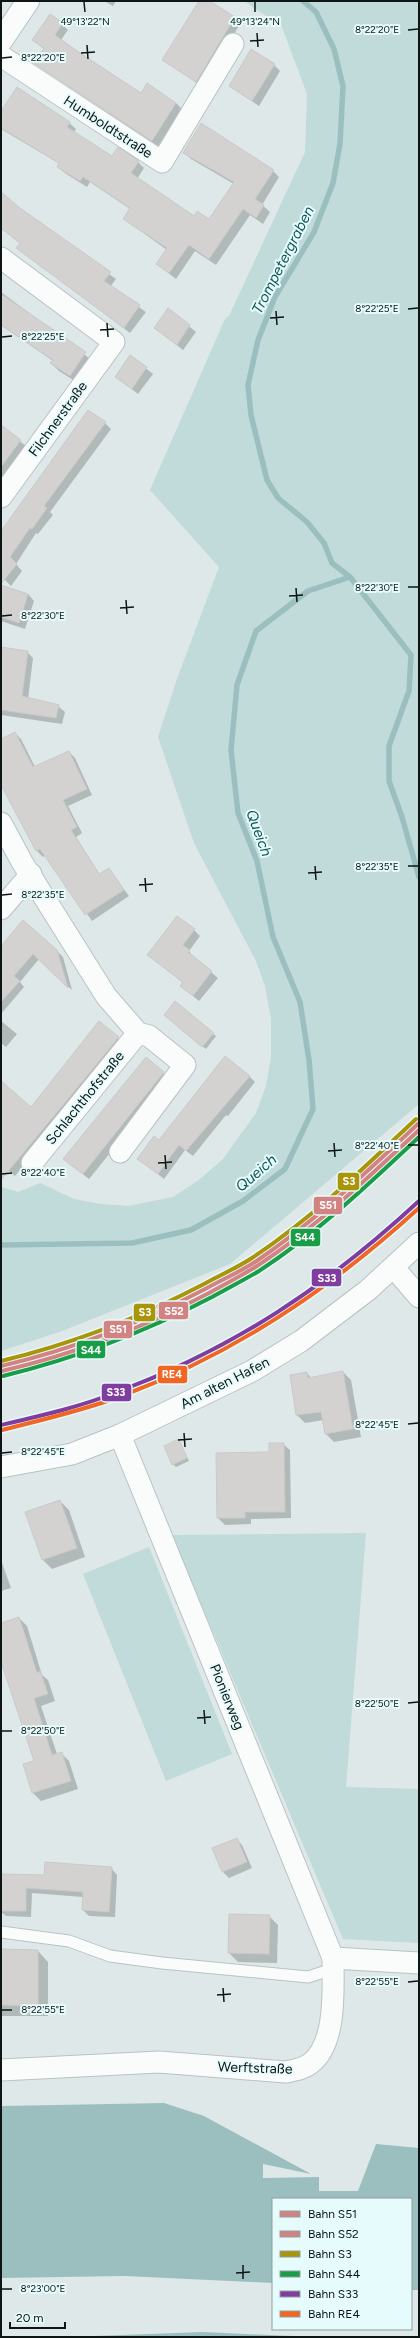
<svg xmlns="http://www.w3.org/2000/svg" width="420" height="2338" font-family="Figtree,sans-serif">
<style>
.green{fill:#c1dada}
.water{fill:#9bbfbf}
.shadow{fill:#0003}
.lines{fill:none;stroke-linecap:round;stroke-linejoin:round}
.stream{stroke:#9bbfbf;stroke-width:5.5}
.building{fill:#d4d1d1;stroke:#c9caca}
.lane-casing{stroke:#bac2c3;stroke-width:13}
.street-casing{stroke:#bac2c3;stroke-width:23}
.secondary-casing{stroke:#bac2c3;stroke-width:24}
.lane{stroke:#fafcfc;stroke-width:11}
.street{stroke:#fafcfc;stroke-width:21}
.secondary{stroke:#fafcfc;stroke-width:22}
.rail-1-casing{stroke:#e6fbfb;stroke-width:7}
.rail-2-casing{stroke:#e6fbfb;stroke-width:7}
.rail-3-casing{stroke:#e6fbfb;stroke-width:7}
.rail-4-casing{stroke:#e6fbfb;stroke-width:7}
.rail-5-casing{stroke:#e6fbfb;stroke-width:7}
.rail-6-casing{stroke:#e6fbfb;stroke-width:7}
.rail-1{stroke:#d28381;stroke-width:4}
.rail-2{stroke:#d28381;stroke-width:4}
.rail-3{stroke:#a9940a;stroke-width:4}
.rail-4{stroke:#1a9d47;stroke-width:4}
.rail-5{stroke:#803c9f;stroke-width:4}
.rail-6{stroke:#f26522;stroke-width:4}
.ticks{fill:none;stroke:#0e1515;stroke-width:1.5}
.labels{text-anchor:middle;dominant-baseline:central;stroke-width:4;stroke-linejoin:round;paint-order:stroke}
.street-label{font-size:14px;fill:#0e1515;stroke:#e6fbfb}
.water-label{font-size:15px;font-style:italic;fill:#135658;stroke:#e6fbfb}
.ticks-label{font-size:10px;text-anchor:middle;fill:#0e1515;stroke:#e6fbfb;stroke-width:4;stroke-linejoin:round;paint-order:stroke}
.line-badge{stroke:#e6fbfb;stroke-width:1.5}
.badge-label{font-size:11px;text-anchor:middle;font-weight:bold;fill:#fff}
</style>
<rect width="100%" height="100%" fill="#dee8e8"/>
<!-- green -->
<g class="green">
<polygon points="244,1 419,1 419,1104 230,1264 62,1331 1,1351 1,1187 18,1192 40,1183 74,1199 101,1204 128,1206 173,1197 200,1179 223,1159 256,1113 266,1086 271,1057 271,1019 265,986 256,961 194,843 158,737 177,679 219,567 150,490 225,319 229,316 305,152 307,94 282,27"/>
<polygon points="366,1533 346,1787 419,1789 419,1943 343,1939 172,1535"/>
<polygon points="149,1547 232,1754 166,1781 83,1574"/>
</g>
<!-- water -->
<g class="water">
<polygon points="164,2103 204,2116 311,2174 263,2164 263,2178 319,2177 319,2191 358,2191 376,2144 419,2148 419,2290 411,2290 411,2199 273,2199 273,2283 125,2276 1,2278 1,2106"/>
<polygon points="203,2332 314,2337 67,2337"/>
</g>
<!-- shadow -->
<g class="shadow">
<polygon points="104,1 116,1 113,6"/>
<polygon points="200,1 208,1 240,24 203,87 163,60"/>
<polygon points="62,24 68,30 61,40 141,94 176,103 182,109 158,146 35,63 44,49 33,40"/>
<polygon points="274,65 280,71 259,106 230,86"/>
<polygon points="1,113 69,123 76,129 74,132 112,157 138,162 144,168 137,179 195,217 210,221 234,184 191,159 184,152 273,171 279,177 262,205 270,212 263,224 250,215 216,265 195,251 176,279 157,264 167,250 124,219 130,209 90,182 87,187 65,173 58,167 60,164 1,129"/>
<polygon points="1,197 116,279 110,287 146,312 130,333 18,248 21,244 1,228"/>
<polygon points="1,292 93,361 78,383 59,371 51,363 53,361 1,325"/>
<polygon points="168,309 196,332 183,350 155,328"/>
<polygon points="130,356 153,374 138,394 116,377"/>
<polygon points="105,423 111,429 50,512 53,515 38,534 36,533 16,564 22,571 11,586 1,576 1,531"/>
<polygon points="1,426 27,447 1,479"/>
<polygon points="2,586 28,594 34,601 25,629 1,621"/>
<polygon points="1,648 27,652 33,658 28,699 58,706 65,712 62,724 1,715"/>
<polygon points="15,733 21,739 35,767 69,752 75,758 92,795 68,806 82,833 76,837 100,875 109,869 129,896 92,921 46,855 43,857 37,851 1,783 1,740"/>
<polygon points="194,930 200,936 189,951 194,958 218,978 199,1001 181,986 183,983 149,955"/>
<polygon points="1,948 57,951 63,957 72,990 39,959 20,982 24,987 1,1014"/>
<polygon points="168,1018 213,1034 216,1036 206,1049"/>
<polygon points="1,1021 17,1034 6,1047 1,1043"/>
<polygon points="99,1023 124,1044 15,1176 1,1165 1,1082 31,1108"/>
<polygon points="146,1059 170,1079 89,1179 71,1165"/>
<polygon points="249,1076 255,1082 228,1116 226,1115 193,1156 185,1150 164,1179 139,1159"/>
<polygon points="343,1372 351,1380 361,1437 334,1442 326,1434 324,1420 305,1423 297,1415 292,1376 307,1373 311,1378"/>
<polygon points="179,1441 189,1461 176,1467 173,1464"/>
<polygon points="283,1444 290,1450 291,1518 251,1519 251,1524 225,1525 218,1518 270,1453"/>
<polygon points="60,1501 69,1510 85,1557 52,1569 43,1560 27,1512"/>
<polygon points="1,1560 11,1588 1,1591"/>
<polygon points="19,1618 27,1626 42,1675 48,1680 55,1701 41,1706 57,1754 61,1753 69,1761 78,1789 41,1801 33,1793 25,1765 35,1761 4,1667 1,1668 1,1624"/>
<polygon points="236,1839 242,1845 252,1868 229,1878 223,1872 214,1849"/>
<polygon points="111,1868 117,1875 115,1917 89,1916 83,1910 83,1897 32,1893 31,1917 6,1916 1,1912 1,1875 45,1876"/>
<polygon points="230,1915 269,1916 278,1925 277,1963 238,1962 229,1953"/>
<polygon points="1,1950 38,1951 48,1962 48,2016 1,2016"/>
</g>
<g class="lines">
<!-- stream -->
<g class="stream">
<polyline points="303,1 316,12 334,49 343,86 340,144 333,183 314,232 275,297 258,340 248,385 251,415 267,480 278,498 307,522 324,543 332,563 350,577 411,655 409,691 389,746 389,781 402,817 419,877"/>
<polyline points="1,1245 132,1243 191,1230 243,1201 285,1169 313,1109 309,1060 300,1002 273,937 257,861 238,813 231,750 237,685 256,631 308,591 350,577"/>
</g>
</g>
<!-- building -->
<g class="building">
<polygon points="199,1 210,1 235,17 196,82 162,60"/>
<polygon points="50,14 63,23 55,35 80,53 141,93 147,83 176,103 152,141 34,63 44,48 32,40"/>
<polygon points="251,49 275,64 252,101 229,86"/>
<polygon points="17,87 70,122 67,127 112,156 118,147 139,161 131,173 194,216 197,211 209,219 234,182 183,153 201,123 274,170 255,199 264,205 256,218 243,209 209,259 189,245 169,273 156,264 167,248 123,219 130,208 83,177 80,181 57,167 59,163 1,128 1,111"/>
<polygon points="1,192 20,208 111,272 104,281 140,305 124,328 16,248 20,243 1,228"/>
<polygon points="1,294 86,352 70,376 50,363 53,360 1,325"/>
<polygon points="168,308 190,325 177,345 154,328"/>
<polygon points="130,355 147,367 132,389 115,377"/>
<polygon points="88,410 106,422 44,506 47,508 32,529 30,528 10,557 17,564 1,584 1,531"/>
<polygon points="1,425 21,440 1,467"/>
<polygon points="1,585 28,594 19,623 1,617"/>
<polygon points="1,647 28,651 22,696 59,705 56,718 1,710"/>
<polygon points="15,732 33,767 69,751 87,789 63,800 77,827 71,830 99,874 109,868 124,890 85,915 40,849 36,851 1,785 1,739"/>
<polygon points="177,916 195,929 183,945 190,950 188,952 212,971 193,996 180,986 183,982 147,955"/>
<polygon points="23,920 57,950 68,988 33,954 14,976 20,981 1,1002 1,946"/>
<polygon points="175,1001 214,1033 202,1047 164,1015"/>
<polygon points="99,1021 119,1037 1,1180 1,1081 31,1107"/>
<polygon points="225,1056 250,1076 186,1151 179,1145 158,1174 137,1159 154,1136 159,1140"/>
<polygon points="146,1057 164,1072 83,1174 63,1159"/>
<polygon points="343,1371 353,1429 325,1434 321,1412 296,1415 290,1375 307,1372 308,1378"/>
<polygon points="179,1439 187,1458 172,1465 164,1446"/>
<polygon points="269,1443 284,1443 285,1512 245,1512 245,1518 217,1518 216,1453 269,1452"/>
<polygon points="60,1500 77,1548 42,1560 25,1512"/>
<polygon points="19,1617 37,1673 40,1671 48,1694 34,1698 52,1755 62,1752 71,1781 32,1793 23,1764 34,1761 1,1662 1,1623"/>
<polygon points="237,1838 247,1862 222,1872 212,1848"/>
<polygon points="45,1862 112,1867 109,1912 82,1910 83,1892 26,1888 26,1911 1,1911 1,1874 44,1875"/>
<polygon points="229,1914 270,1915 269,1954 228,1953"/>
<polygon points="1,1949 38,1950 38,2006 1,2005"/>
</g>
<g class="lines">
<!-- lane casing -->
<g class="lane-casing">
<polyline id="lane" points="1,1932 69,1941 110,1956 162,1963 308,1977 333,1969"/>
</g>
<!-- street casing -->
<g class="street-casing">
<g id="street">
<polyline points="1,56 162,162 233,44"/>
<polyline points="1,258 114,342 1,497"/>
<polyline points="1,823 22,862 106,996 138,1033 149,1036 185,1065 120,1152"/>
<polyline points="1,909 31,874"/>
<polyline points="32,1163 138,1033"/>
<polyline points="394,1268 419,1297"/>
<polyline points="120,1435 333,1958"/>
<polyline points="1,1467 72,1454 120,1435 252,1371 301,1341 368,1290 419,1243"/>
<path d="M1 2070 159 2062 286 2072C295 2070 304 2069 311 2063 337 2043 333 1987 333 1958L419 1963"/>
</g>
</g>
<!-- secondary casing -->
<g class="secondary-casing">
<polyline id="secondary" points="1,41 28,1"/>
</g>
<!-- lane -->
<use href="#lane" class="lane"/>
<!-- street -->
<use href="#street" class="street"/>
<!-- secondary -->
<use href="#secondary" class="secondary"/>
<!-- rail-1 casing -->
<g class="rail-1-casing">
<path id="rail-1" d="M1 1366C74 1349 141 1323 207 1288 223 1279 240 1272 255 1262 314 1222 367 1172 419 1123"/>
</g>
<!-- rail-2 casing -->
<g class="rail-2-casing">
<path id="rail-2" d="M2 1371C75 1354 143 1328 209 1293 225 1284 241 1276 257 1266 315 1228 368 1178 419 1130"/>
</g>
<!-- rail-3 casing -->
<g class="rail-3-casing">
<path id="rail-3" d="M1 1361C72 1344 139 1318 204 1284 220 1275 237 1268 252 1258 311 1219 364 1168 416 1119"/>
</g>
<!-- rail-4 casing -->
<g class="rail-4-casing">
<path id="rail-4" d="M3 1376C77 1358 145 1332 212 1297 228 1288 244 1280 259 1271 317 1233 369 1184 419 1137"/>
</g>
<!-- rail-5 casing -->
<g class="rail-5-casing">
<path id="rail-5" d="M1 1425C40 1416 80 1407 117 1392 235 1348 327 1286 419 1201"/>
</g>
<!-- rail-6 casing -->
<g class="rail-6-casing">
<path id="rail-6" d="M2 1430C41 1420 81 1411 119 1397 234 1354 329 1290 419 1208"/>
</g>
<!-- rail-1 -->
<use href="#rail-1" class="rail-1"/>
<!-- rail-2 -->
<use href="#rail-2" class="rail-2"/>
<!-- rail-3 -->
<use href="#rail-3" class="rail-3"/>
<!-- rail-4 -->
<use href="#rail-4" class="rail-4"/>
<!-- rail-5 -->
<use href="#rail-5" class="rail-5"/>
<!-- rail-6 -->
<use href="#rail-6" class="rail-6"/>
</g>
<!-- ticks -->
<path class="ticks" d="M84 2 85 12M255 2V12M408 30 418 29M257 33 258 47M250 41 264 40M87 45 88 59M81 53 95 52M2 58 12 57M408 309 418 308M276 311 277 325M270 318 284 317M107 323 108 337M100 330 114 329M2 337 12 336M408 587H418M296 588 297 602M289 596 303 595M126 600 127 614M120 608 134 607M2 616 12 615M315 866 316 880M408 866H418M308 873 322 872M145 878 146 892M139 885 153 884M2 895 12 894M334 1143 335 1157M408 1145H418M328 1151 342 1150M165 1155 166 1169M158 1163 172 1162M2 1174 12 1173M408 1424 418 1423M184 1433 185 1447M178 1440 192 1439M2 1453 12 1452M408 1703 418 1702M204 1710 205 1724M197 1718 211 1717M2 1731H12M408 1982 418 1981M223 1988 224 2002M217 1995 231 1994M2 2010H12M243 2265V2279M236 2273 250 2272M2 2289H12"/>
<g class="labels">
<!-- street labels -->
<g class="street-label">
<text transform="translate(108 127) rotate(33)">Humboldtstraße</text>
<text transform="translate(58 419) rotate(-54)">Filchnerstraße</text>
<text transform="translate(85 1098) rotate(-51)">Schlachthofstraße</text>
<text transform="translate(225 1383) rotate(-27)">Am alten Hafen</text>
<text transform="translate(227 1697) rotate(68)">Pionierweg</text>
<text transform="translate(255 2068) rotate(2)">Werftstraße</text>
</g>
<!-- water labels -->
<g class="water-label">
<text transform="translate(283 260) rotate(-63)">Trompetergraben</text>
<text transform="translate(259 833) rotate(70)">Queich</text>
<text transform="translate(256 1173) rotate(-41)">Queich</text>
</g>
</g>
<g class="ticks-label">
<text x="85" y="25">49°13'22"N</text>
<text x="255" y="25">49°13'24"N</text>
<text x="377" y="33">8°22'20"E</text>
<text x="43" y="61">8°22'20"E</text>
<text x="377" y="312">8°22'25"E</text>
<text x="43" y="340">8°22'25"E</text>
<text x="377" y="591">8°22'30"E</text>
<text x="43" y="619">8°22'30"E</text>
<text x="377" y="870">8°22'35"E</text>
<text x="43" y="898">8°22'35"E</text>
<text x="377" y="1149">8°22'40"E</text>
<text x="43" y="1176">8°22'40"E</text>
<text x="377" y="1428">8°22'45"E</text>
<text x="43" y="1455">8°22'45"E</text>
<text x="377" y="1707">8°22'50"E</text>
<text x="43" y="1734">8°22'50"E</text>
<text x="377" y="1985">8°22'55"E</text>
<text x="43" y="2013">8°22'55"E</text>
<text x="43" y="2292">8°23'00"E</text>
</g>
<g class="line-badge">
<rect x="337" y="1172" width="23" height="19" rx="4" fill="#a9940a"/>
<rect x="313" y="1196" width="30" height="19" rx="4" fill="#d28381"/>
<rect x="290" y="1228" width="31" height="19" rx="4" fill="#1a9d47"/>
<rect x="311" y="1268" width="31" height="19" rx="4" fill="#803c9f"/>
<rect x="158" y="1301" width="31" height="19" rx="4" fill="#d28381"/>
<rect x="133" y="1303" width="23" height="19" rx="4" fill="#a9940a"/>
<rect x="103" y="1320" width="30" height="19" rx="4" fill="#d28381"/>
<rect x="76" y="1340" width="30" height="19" rx="4" fill="#1a9d47"/>
<rect x="157" y="1365" width="31" height="19" rx="4" fill="#f26522"/>
<rect x="101" y="1383" width="31" height="19" rx="4" fill="#803c9f"/>
</g>
<g class="badge-label">
<text x="349" y="1185">S3</text>
<text x="328" y="1209">S51</text>
<text x="305" y="1241">S44</text>
<text x="327" y="1282">S33</text>
<text x="174" y="1315">S52</text>
<text x="145" y="1316">S3</text>
<text x="118" y="1333">S51</text>
<text x="91" y="1354">S44</text>
<text x="172" y="1378">RE4</text>
<text x="116" y="1396">S33</text>
</g>
<!-- border -->
<rect width="420" height="2338" fill="none" stroke="#0e1515" stroke-width="4"/>
<!-- legend -->
<rect x="272" y="2198" width="140" height="132" fill="#e6fbfb" stroke="#909f9f"/>
<rect x="280" y="2211" width="20" height="6" fill="#d28381" stroke="#909f9f"/>
<text x="308" y="2218" font-size="12" fill="#0e1515">Bahn S51</text>
<rect x="280" y="2231" width="20" height="6" fill="#d28381" stroke="#909f9f"/>
<text x="308" y="2238" font-size="12" fill="#0e1515">Bahn S52</text>
<rect x="280" y="2251" width="20" height="6" fill="#a9940a" stroke="#909f9f"/>
<text x="308" y="2258" font-size="12" fill="#0e1515">Bahn S3</text>
<rect x="280" y="2271" width="20" height="6" fill="#1a9d47" stroke="#909f9f"/>
<text x="308" y="2278" font-size="12" fill="#0e1515">Bahn S44</text>
<rect x="280" y="2291" width="20" height="6" fill="#803c9f" stroke="#909f9f"/>
<text x="308" y="2298" font-size="12" fill="#0e1515">Bahn S33</text>
<rect x="280" y="2311" width="20" height="6" fill="#f26522" stroke="#909f9f"/>
<text x="308" y="2318" font-size="12" fill="#0e1515">Bahn RE4</text>
<!-- scale -->
<path d="M10 2322v6h55v-6" fill="none" stroke="#0e1515" stroke-width="2"/>
<text x="16" y="2322" font-size="12" fill="#0e1515" stroke="#e6fbfb" stroke-width="3" paint-order="stroke">20 m</text>
</svg>
